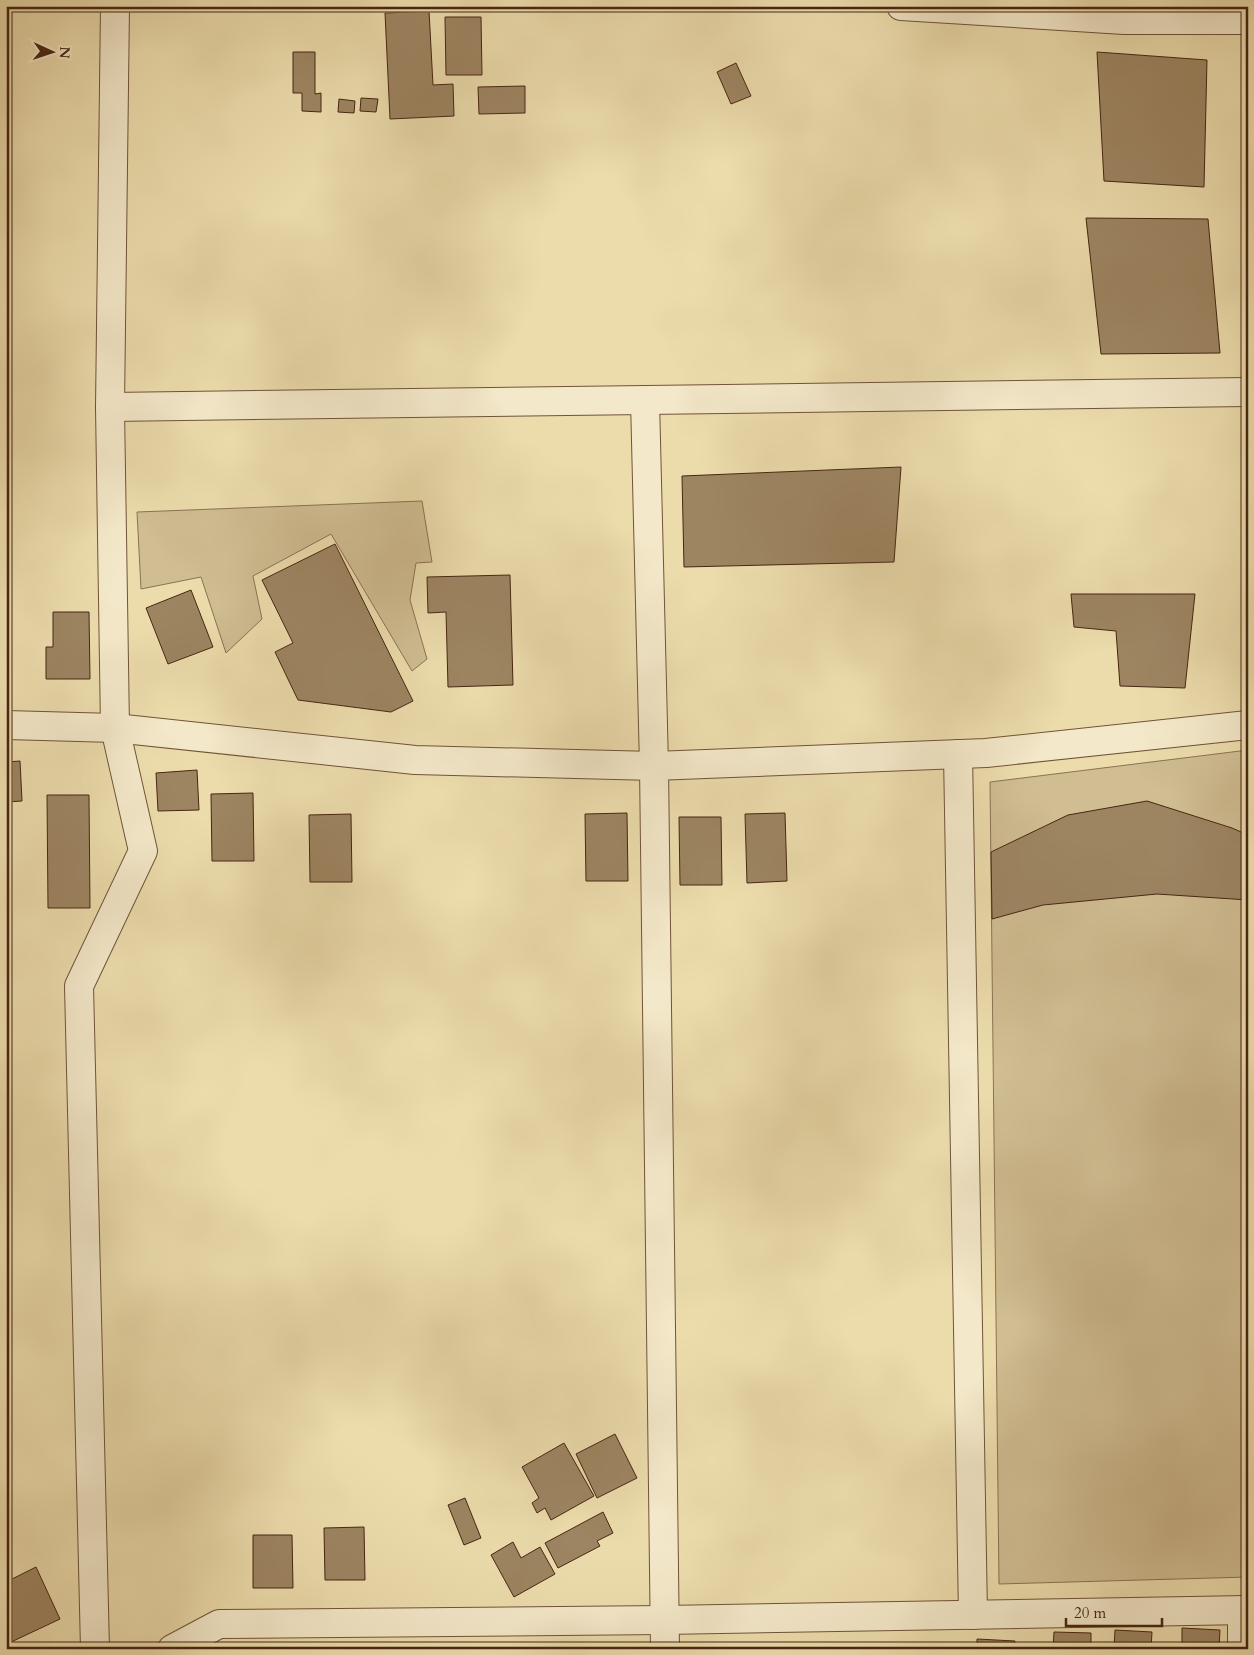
<svg xmlns="http://www.w3.org/2000/svg" width="1254" height="1655" font-family="Cardo,serif">
<style>
.green{fill:#d0bd92;stroke:#8c7252}
.building{fill:#9d8562;stroke:#472612}
.lines{fill:none;stroke-linecap:round;stroke-linejoin:round}
.minor-casing{stroke:#705438;stroke-width:30}
.tertiary-casing{stroke:#705438;stroke-width:30}
.minor{stroke:#f3e8c9;stroke-width:28}
.tertiary{stroke:#f3e8c9;stroke-width:28}
</style>
<rect width="100%" height="100%" fill="#ecdcac"/>
<filter id="stains"><feTurbulence type="fractalNoise" baseFrequency=".004" numOctaves="4"/><feColorMatrix values="0 0 0 0 .2 0 0 0 0 .09 0 0 0 0 .02 0 0 0 .5 -.17"/></filter>
<radialGradient id="worn" r=".72"><stop offset=".6" stop-color="#630" stop-opacity="0"/><stop offset="1" stop-color="#630" stop-opacity=".3"/></radialGradient>
<!-- green -->
<g class="green">
<polygon points="422,501 432,562 416,563 410,600 427,659 412,671 331,534 253,576 262,619 226,653 201,577 141,589 137,512"/>
<polygon points="1248,750 1248,1577 999,1584 990,782"/>
</g>
<!-- building -->
<g class="building">
<polygon points="429,11 433,85 453,84 454,116 390,119 385,13"/>
<polygon points="445,17 481,17 482,75 446,75"/>
<polygon points="293,52 315,52 315,94 321,93 321,112 302,111 302,93 293,93"/>
<polygon points="1097,52 1207,60 1204,187 1104,181"/>
<polygon points="736,63 751,96 731,104 717,72"/>
<polygon points="525,86 525,113 479,114 478,87"/>
<polygon points="361,98 378,99 376,112 360,111"/>
<polygon points="339,99 355,101 354,113 338,112"/>
<polygon points="1086,218 1208,219 1220,353 1101,354"/>
<polygon points="901,467 894,562 684,567 682,476"/>
<polygon points="335,544 413,701 391,712 298,700 275,652 293,643 262,580"/>
<polygon points="510,575 513,685 448,687 446,612 428,613 427,577"/>
<polygon points="191,590 213,647 168,664 146,608"/>
<polygon points="1071,594 1195,594 1185,688 1120,686 1116,631 1074,627"/>
<polygon points="53,612 89,612 90,679 46,679 46,647 53,647"/>
<polygon points="20,761 22,801 6,802 6,762"/>
<polygon points="197,770 199,810 158,811 156,773"/>
<polygon points="253,793 254,861 212,861 211,794"/>
<polygon points="47,795 89,795 90,908 48,908"/>
<polygon points="1147,801 1232,828 1248,835 1248,900 1157,894 1043,905 992,919 991,852 1068,815"/>
<polygon points="627,813 628,881 586,881 585,814"/>
<polygon points="785,813 787,881 747,883 745,814"/>
<polygon points="351,814 352,882 310,882 309,815"/>
<polygon points="679,817 721,817 722,885 680,885"/>
<polygon points="615,1434 637,1478 597,1498 576,1454"/>
<polygon points="564,1443 594,1496 551,1520 545,1508 537,1513 532,1503 539,1498 522,1467"/>
<polygon points="465,1498 481,1538 464,1545 448,1505"/>
<polygon points="603,1512 613,1533 597,1541 600,1546 558,1568 545,1543"/>
<polygon points="364,1527 365,1580 325,1580 324,1528"/>
<polygon points="253,1535 292,1535 293,1588 253,1588"/>
<polygon points="513,1542 521,1558 540,1547 555,1574 514,1597 491,1555"/>
<polygon points="36,1567 60,1619 9,1643 6,1638 6,1582"/>
<polygon points="1182,1628 1220,1630 1219,1649 1182,1649"/>
<polygon points="1115,1630 1152,1632 1151,1649 1114,1649"/>
<polygon points="1054,1632 1091,1633 1091,1649 1053,1649"/>
<polygon points="977,1639 1015,1641 1014,1649 977,1649"/>
</g>
<g class="lines">
<!-- minor casing -->
<g class="minor-casing">
<g id="minor">
<polyline points="901,6 1124,20 1248,20"/>
<polyline points="645,400 654,766 665,1649"/>
<polyline points="110,407 1248,392"/>
<polyline points="958,754 973,1615"/>
<polyline points="1242,1610 1242,1649"/>
<polyline points="95,1649 79,986 143,851 115,728 110,407 115,6"/>
<polyline points="172,1649 219,1624 664,1620 1248,1610"/>
</g>
</g>
<!-- tertiary casing -->
<g class="tertiary-casing">
<polyline id="tertiary" points="6,725 115,728 415,760 654,766 986,753 1248,725"/>
</g>
<!-- minor -->
<use href="#minor" class="minor"/>
<!-- tertiary -->
<use href="#tertiary" class="tertiary"/>
</g>
<!-- margin -->
<rect width="1254" height="1655" fill="none" stroke="#ecdcac" stroke-width="25"/>
<rect x="8" y="8" width="1239" height="1640" fill="none" stroke="#472612" stroke-width="2.5"/>
<rect x="12" y="12" width="1229" height="1630" fill="none" stroke="#472612"/>
<!-- north arrow -->
<g transform="translate(52 52) rotate(93)" stroke="#f3e8c9" stroke-width="4" paint-order="stroke">
<path d="M0-4L9 19L0 12L-9 19Z" fill="#472612"/>
<text y="-8" font-size="14" font-weight="bold" text-anchor="middle" fill="#472612">N</text>
</g>
<!-- scale -->
<path d="M1066 1618v8h96v-8" fill="none" stroke="#472612" stroke-width="2.5"/>
<text x="1074" y="1618" font-size="15" fill="#472612" stroke="#f3e8c9" stroke-width="4" paint-order="stroke">20 m</text>
<rect width="100%" height="100%" filter="url(#stains)"/>
<rect width="100%" height="100%" fill="url(#worn)"/>
</svg>
